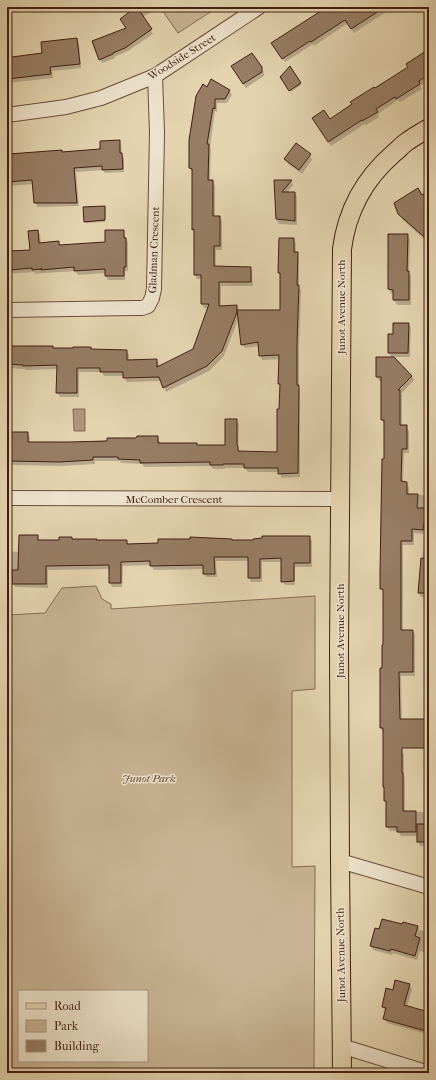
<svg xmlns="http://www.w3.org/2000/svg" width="436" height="1080" font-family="'IM FELL French Canon',serif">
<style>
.green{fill:#c8b494;stroke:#856a53;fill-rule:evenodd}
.water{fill:#ac967a;stroke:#826650}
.shadow{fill:#0003}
.building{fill:#967d64;stroke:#421f12}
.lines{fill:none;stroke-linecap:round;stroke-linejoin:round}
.minor-casing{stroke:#6a4c39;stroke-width:16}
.major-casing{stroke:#421f12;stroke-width:20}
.minor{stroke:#ede2cb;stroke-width:14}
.major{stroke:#e3d3af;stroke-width:18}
.labels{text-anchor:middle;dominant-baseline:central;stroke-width:3;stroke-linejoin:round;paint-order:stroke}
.street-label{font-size:11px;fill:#421f12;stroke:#ede2cb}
.park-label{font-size:11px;font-style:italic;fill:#644432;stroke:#ede2cb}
</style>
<rect width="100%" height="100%" fill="#e3d3af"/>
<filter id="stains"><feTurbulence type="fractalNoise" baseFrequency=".005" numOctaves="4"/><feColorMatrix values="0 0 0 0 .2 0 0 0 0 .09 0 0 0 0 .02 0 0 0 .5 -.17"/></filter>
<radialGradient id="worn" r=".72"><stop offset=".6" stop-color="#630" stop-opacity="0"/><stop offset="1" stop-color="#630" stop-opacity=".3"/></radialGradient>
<!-- green -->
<g class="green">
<polygon points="160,7 218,7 178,33"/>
<path d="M96 586 102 599 111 604V609L315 596V689L292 691V867L315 866 314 1073H7V615L45 613 62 588ZM19 991H147V1061H19Z"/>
</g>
<!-- water -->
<polygon class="water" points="73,409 85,409 85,431 74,431"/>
<!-- shadow -->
<g class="shadow">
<polygon points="135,7 150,7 153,11 142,17 153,34 128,51 114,57 115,58 102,63 100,59 127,29 136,8"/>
<polygon points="331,7 399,7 390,13 389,10 354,33 348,23 314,46 313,44 285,62 275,47"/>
<polygon points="76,39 79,44 81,68 52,71 53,78 7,83 7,59 44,54"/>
<polygon points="429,50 429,80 420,86 422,89 400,102 398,100 378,114 379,117 366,125 365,124 331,146 316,123 329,120 374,89 410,67"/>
<polygon points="290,67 301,85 291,92 281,77"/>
<polygon points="261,68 264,73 264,76 246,88 235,71"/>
<polygon points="208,88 229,90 232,95 227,103 217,103 217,112 215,111 210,147 211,150 210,181 213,181 215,186 215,217 220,217 222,221 222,250 216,250 216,267 250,268 252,272 253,286 221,286 221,307 236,306 239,311 281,311 281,277 279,273 294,239 296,244 296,253 299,257 299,287 301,290 299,347 299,387 300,390 300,477 282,478 279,472 248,472 245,468 225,468 225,469 213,469 211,466 144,467 142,464 121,463 120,461 95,461 95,464 62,466 13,465 10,461 8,433 27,433 30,437 30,443 69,443 158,437 160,442 160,444 197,444 198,446 226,446 236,420 239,424 238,449 240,452 278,453 280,410 280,359 262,360 260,355 259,346 245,348 242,344 239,317 224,356 209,371 166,392 162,381 127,382 124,376 104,376 102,372 79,372 79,397 60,397 57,392 58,369 26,370 25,369 7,368 7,346 53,347 54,349 126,351 129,355 129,361 157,360 159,365 159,367 194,350 209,308 204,308 202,303 202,279 197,279 195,275 195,233 193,229 193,173 190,168"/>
<polygon points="119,141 121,145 122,155 124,158 124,172 105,173 103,170 76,172 79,206 38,207 35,203 34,184 7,186 7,155 42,152 62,153 102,150"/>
<polygon points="310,155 312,160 302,174 288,164 285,159"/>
<polygon points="275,181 291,181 293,185 287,193 294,193 297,197 297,225 279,224 276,219"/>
<polygon points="429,190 429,237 425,240 402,219 399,213 421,195"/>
<polygon points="105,207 106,209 105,222 86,223 85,221"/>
<polygon points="38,231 40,235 41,243 58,242 61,246 106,243 123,231 128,243 128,271 125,271 125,280 108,280 106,276 106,273 78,275 75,271 45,273 35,274 34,272 7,274 7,252 31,251"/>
<polygon points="389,235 407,235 410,240 409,273 411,276 411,305 397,305 394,300 394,294 391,294 389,289"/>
<polygon points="408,324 411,328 410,357 393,357 412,376 414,380 401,394 402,395 402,426 406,426 409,431 409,453 404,453 403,482 406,482 409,487 409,495 429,495 429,527 426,527 425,534 414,533 414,545 403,545 403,631 413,631 415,635 415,676 401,676 402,720 429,720 429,737 383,732 381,728 381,669 383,669 384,593 381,588 385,460 385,424 382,420 382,381 379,381 377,377 392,358 389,353 394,335"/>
<polygon points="37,536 40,541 96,540 97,541 126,541 128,545 254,541 309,537 312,541 312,567 295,567 295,585 285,585 282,581 282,562 262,562 262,582 251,582 249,578 249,561 216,561 217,577 206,577 204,573 204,569 154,570 151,565 123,566 122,587 112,587 110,583 110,569 48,570 48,588 15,587 13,583 13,581 7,580 7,551 19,552"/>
<polygon points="424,541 429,541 429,597 421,597 419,593"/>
<polygon points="401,751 404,755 404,776 405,778 405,812 429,812 429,846 420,846 418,842 418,836 401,836 398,831 390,831 387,827 387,803 385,800"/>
<polygon points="403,925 418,927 419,930 429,932 429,954 420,951 417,960 393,953 392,955 373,950 371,945 380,930"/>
<polygon points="409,985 412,989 407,1007 429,1013 429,1036 424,1035 423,1033 387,1023 384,1019 386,1011 385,1011 383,1006 393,991"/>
</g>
<!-- building -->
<g class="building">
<polygon points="136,7 137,7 152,29 125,48 113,53 113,54 99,60 92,41 126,28 120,19"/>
<polygon points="327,7 385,7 351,29 345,20 311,42 310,41 282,59 271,43"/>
<polygon points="77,38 80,64 50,67 51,74 7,79 7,59 12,58 12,57 42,53 41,42"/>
<polygon points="429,49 429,74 419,81 420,84 396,99 395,97 376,109 378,112 362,121 362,120 328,142 312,118 324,110 330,119 352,104 350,102 374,87 375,88 408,67 406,64"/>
<polygon points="252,53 262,67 262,72 243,84 231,66"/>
<polygon points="290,66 301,83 289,91 280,77"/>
<polygon points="211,79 230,90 225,99 215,99 215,109 213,108 207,144 209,144 208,180 213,180 213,216 220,216 220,246 214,246 214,266 251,267 251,282 219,282 219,306 237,305 237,312 222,351 207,366 163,388 159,377 123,378 123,372 100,372 100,368 77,368 77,393 56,393 57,365 23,366 23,365 7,364 7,346 53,346 53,348 73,348 73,347 91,347 91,349 127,350 127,360 157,359 157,367 193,349 209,304 201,304 201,275 194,275 194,229 192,230 192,169 189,168 189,140 196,96 203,84 207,87"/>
<polygon points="120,140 120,153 122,153 123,169 102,170 102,166 74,168 77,203 34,203 32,180 7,182 7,160 10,160 9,154 62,150 62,152 100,149 100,141"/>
<polygon points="296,143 311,154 299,170 284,159"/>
<polygon points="274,180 292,180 282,192 295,192 295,221 276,219"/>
<polygon points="418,188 422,195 429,190 429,241 398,214 394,203"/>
<polygon points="105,206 105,220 84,222 83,207"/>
<polygon points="38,230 39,243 59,241 59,245 105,242 105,230 124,230 124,238 126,238 126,267 124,267 124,276 105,276 105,269 74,271 74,267 41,270 41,268 41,269 32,270 32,268 10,270 9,251 30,250 28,231"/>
<polygon points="388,234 408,234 407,271 409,271 409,300 393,300 393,290 388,289"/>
<polygon points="279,238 294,238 294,252 298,252 297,285 299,285 297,342 297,385 299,385 298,473 278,474 278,468 244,468 244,464 223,464 223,465 210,465 210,462 140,463 140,460 118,459 118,457 93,457 93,460 59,462 9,461 9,447 8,447 7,432 28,432 28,442 69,442 107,441 107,438 136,438 137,436 158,436 158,443 197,443 197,445 225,445 225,419 237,419 237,445 238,446 238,451 277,452 277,409 279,409 280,384 278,384 279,355 259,356 258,342 241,345 237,310 280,310 280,273 278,273"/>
<polygon points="393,323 409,323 408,353 388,353 388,334 393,334"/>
<polygon points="376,357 394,357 412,376 398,390 400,390 400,425 407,425 407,449 402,449 401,481 407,482 407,494 418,494 417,508 427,508 427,523 424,523 423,530 412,529 412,541 401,541 401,630 413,630 413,672 399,672 400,719 429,719 429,748 402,748 402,773 403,773 403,811 416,811 416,832 397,832 397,827 386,827 386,801 384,801 384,787 383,787 383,728 380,728 380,668 382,668 382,645 383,645 383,589 380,589 380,572 382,459 384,459 384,420 381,420 381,377 376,377"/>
<polygon points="19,535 38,535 38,540 59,540 59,537 72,537 72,539 97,539 96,540 127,540 127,544 158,543 158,539 190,539 190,537 232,539 232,540 253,540 253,539 262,538 262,536 310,536 310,563 294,563 294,581 281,582 281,558 260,559 260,578 248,578 248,557 214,557 215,574 203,574 203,565 150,566 150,561 121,562 121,583 109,583 109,565 46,566 46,584 12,584 12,570 18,570"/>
<polygon points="421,558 429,559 429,593 418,593"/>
<rect x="417" y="824" width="12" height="18"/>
<polygon points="382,919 402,924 403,922 418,926 415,936 420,938 415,956 391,949 390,951 370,946 375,928 379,929"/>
<polygon points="395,980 410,984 404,1005 429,1012 429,1032 383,1019 386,1008 382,1007 386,988 393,990"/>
</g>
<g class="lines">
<!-- minor casing -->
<g class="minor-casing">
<g id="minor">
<polyline points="7,115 66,107 101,98 155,76 259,7"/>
<polyline points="7,310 135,308 142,308 148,306 152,298 154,289 157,132 155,76"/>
<polyline points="7,498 341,499"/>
<polyline points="340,861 429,887"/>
<polyline points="341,1046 429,1073"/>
</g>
</g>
<!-- major casing -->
<g class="major-casing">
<path id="major" d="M342 1073 340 861 339 649 342 249C347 210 364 179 394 153 399 149 403 144 408 141 415 136 422 132 429 128"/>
</g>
<!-- minor -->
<use href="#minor" class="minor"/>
<!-- major -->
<use href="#major" class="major"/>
</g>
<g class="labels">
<!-- street labels -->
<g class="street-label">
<text transform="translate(182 57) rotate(-32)">Woodside Street</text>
<text transform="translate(154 250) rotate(-88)">Gladman Crescent</text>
<text transform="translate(341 307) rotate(-90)">Junot Avenue North</text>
<text x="174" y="499">McComber Crescent</text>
<text transform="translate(340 631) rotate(-90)">Junot Avenue North</text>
<text transform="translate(341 955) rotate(-91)">Junot Avenue North</text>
</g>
<!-- park labels -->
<g class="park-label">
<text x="149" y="778">Junot Park</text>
</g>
</g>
<!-- margin -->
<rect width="436" height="1080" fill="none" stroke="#e3d3af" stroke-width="24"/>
<rect x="8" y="8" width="420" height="1064" fill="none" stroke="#421f12" stroke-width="2"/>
<rect x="12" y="12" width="412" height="1056" fill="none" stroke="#421f12"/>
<!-- legend -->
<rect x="18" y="990" width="130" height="72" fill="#ede2cb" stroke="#a99481"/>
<rect x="26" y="1003" width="20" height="6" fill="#e3d3af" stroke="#a99481"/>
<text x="54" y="1010" font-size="12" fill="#421f12">Road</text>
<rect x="26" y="1020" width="20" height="12" fill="#c8b494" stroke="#a99481"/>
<text x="54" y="1030" font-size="12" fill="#421f12">Park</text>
<rect x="26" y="1040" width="20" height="12" fill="#967d64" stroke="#a99481"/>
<text x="54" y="1050" font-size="12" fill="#421f12">Building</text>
<rect width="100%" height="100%" filter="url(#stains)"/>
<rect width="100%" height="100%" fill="url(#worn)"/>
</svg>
